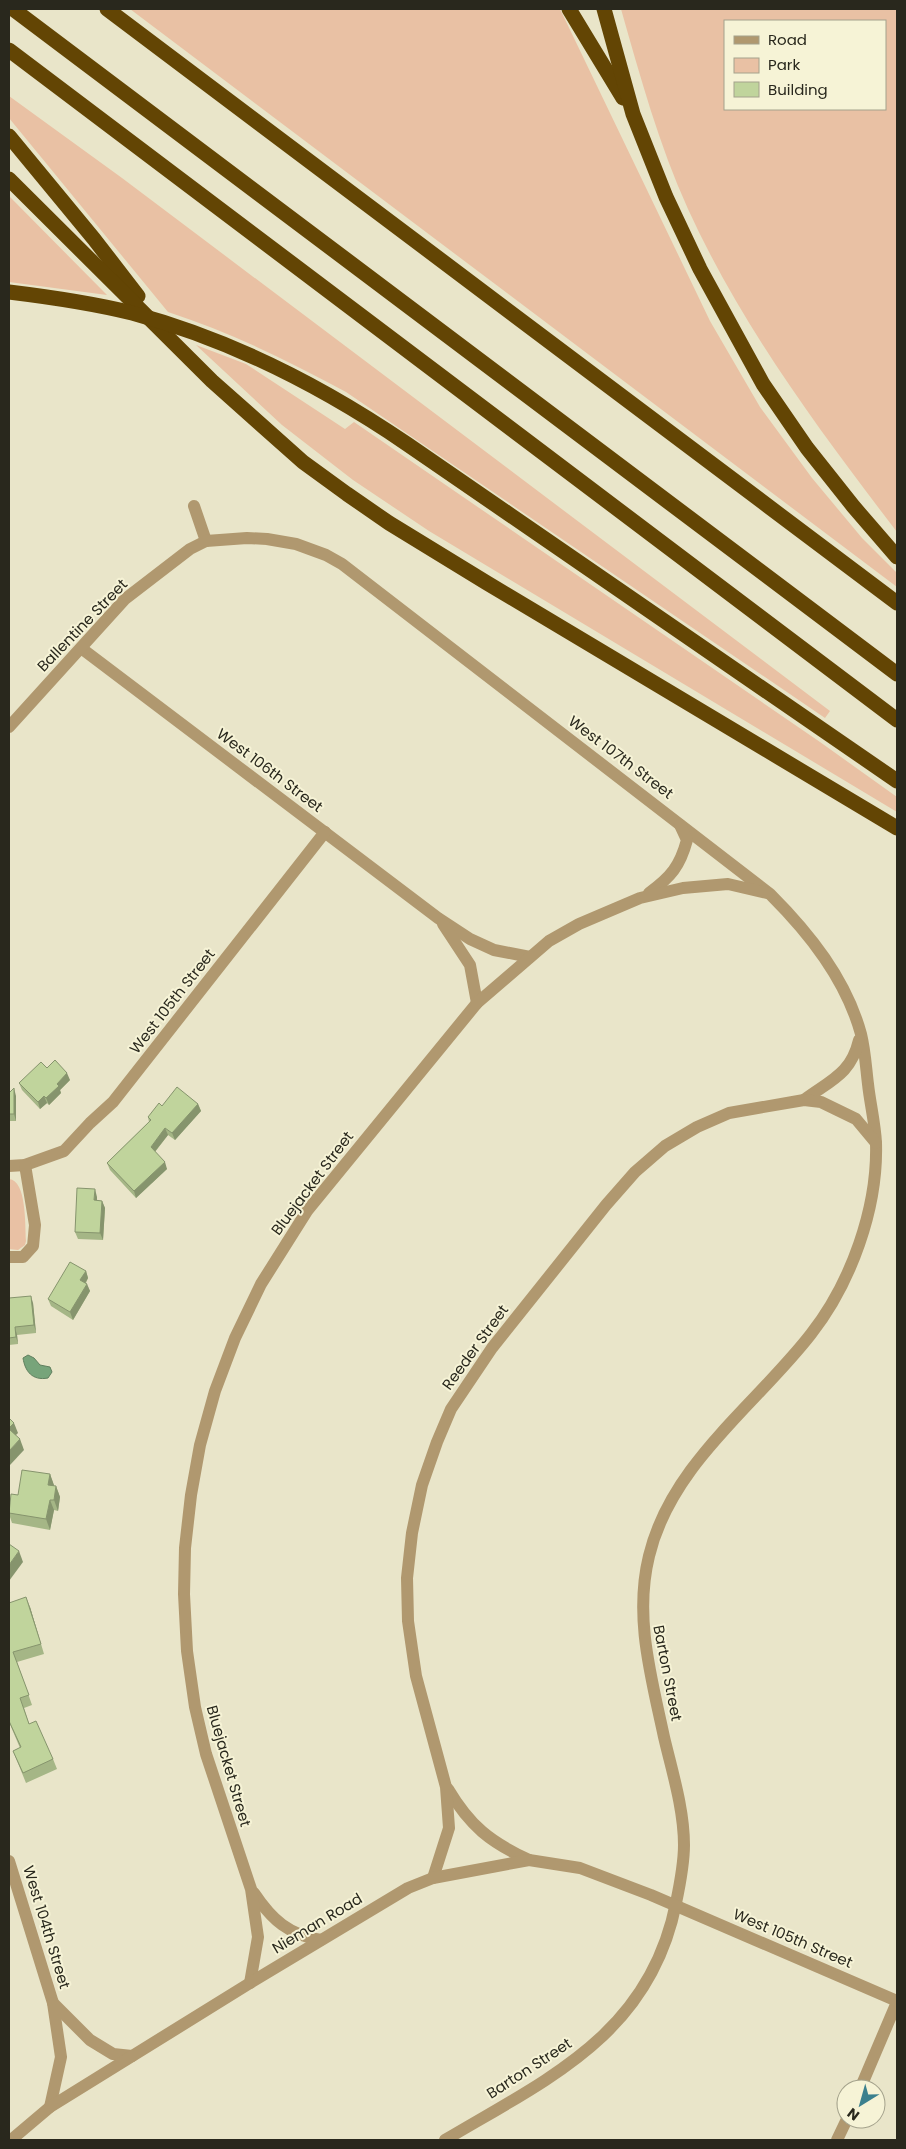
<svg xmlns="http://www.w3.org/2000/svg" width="906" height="2149" font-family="Poppins,sans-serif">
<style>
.green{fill:#e9c1a4;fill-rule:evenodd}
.water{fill:#77a47a;stroke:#607f5e}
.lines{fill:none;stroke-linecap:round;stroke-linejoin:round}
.street{stroke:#b0986f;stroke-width:12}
.highway{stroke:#634504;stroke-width:15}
.wall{fill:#a5b686}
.shaded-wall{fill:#86946d}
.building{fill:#c0d49c;stroke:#86946d}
.labels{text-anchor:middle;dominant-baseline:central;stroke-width:4;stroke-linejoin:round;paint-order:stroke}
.street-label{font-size:15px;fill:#29281d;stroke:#f6f3d6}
</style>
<rect width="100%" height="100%" fill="#e9e5c9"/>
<!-- green -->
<g class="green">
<polygon points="130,9 560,9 710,321 760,407 812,478 862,538 897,573 897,587"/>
<path d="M621 9H897V532C819 430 742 327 688 209 659 145 640 76 621 9ZM725 21H885V109H725Z"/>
<path d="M9 96 122 178 830 711 825 718 346 392C289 361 230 332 168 312L9 118Z"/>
<polygon points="9,196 107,295 9,282"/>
<polygon points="196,345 246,364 345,429 354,422 820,742 897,797 897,812 429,531 353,480 282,425"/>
<path d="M9 1179C27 1180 25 1227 26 1241L25 1245 18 1250 9 1249Z"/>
</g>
<!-- water -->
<path class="water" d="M28 1355 34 1358 40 1365 50 1367 52 1372 48 1378C32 1381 25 1371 23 1358Z"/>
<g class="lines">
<!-- street -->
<g class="street">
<polyline points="194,506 206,541"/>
<polyline points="81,648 438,918 470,939 494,950 530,957"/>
<path d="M9 727 125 599 190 549 206 541 247 538 267 539 296 544 326 555 342 564 770 894C809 933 846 979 861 1034 865 1050 866 1068 868 1084 870 1103 875 1123 876 1143 878 1208 851 1283 811 1334 756 1405 671 1464 649 1556 634 1617 651 1676 664 1737 672 1771 684 1809 684 1845 684 1864 680 1884 676 1903 650 2034 549 2078 445 2140"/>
<path d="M649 893C671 877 680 866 687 840L680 825"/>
<polyline points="443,924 470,965 477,1003"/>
<path d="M804 1100C831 1080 851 1074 859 1040"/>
<polyline points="9,1166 25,1165 64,1151 90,1123 113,1102 325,832"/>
<polyline points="9,1257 23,1257 33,1246 35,1225 25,1165"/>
<path d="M448 1789C470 1826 490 1842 529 1860"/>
<polyline points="9,1861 53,2003 61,2057 50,2107"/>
<polyline points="433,1878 449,1828 446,1787 416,1676 408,1621 407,1578 412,1533 422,1485 437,1442 451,1409 492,1348 606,1205 635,1172 665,1146 697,1127 729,1113 804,1100 821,1102 856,1119 876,1143"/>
<path d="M254 1893C272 1920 289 1935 321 1940"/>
<polyline points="250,1983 258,1937 251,1889 206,1754 195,1707 187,1651 184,1594 185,1548 191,1495 200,1445 215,1391 235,1338 261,1284 307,1211 477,1003 549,941 579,924 640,898 683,888 728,884 767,893"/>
<polyline points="53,2003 90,2040 113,2054 132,2056"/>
<polyline points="860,2089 897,2002"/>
<polyline points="11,2140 50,2107 250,1983 408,1888 433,1878 529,1860 580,1868 651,1895 897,2001"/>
<polyline points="837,2140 847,2119"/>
</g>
<!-- highway -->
<g class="highway">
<polyline points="13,9 897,674"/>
<polyline points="107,9 897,603"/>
<polyline points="569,9 623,98"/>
<polyline points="604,9 633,114 666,197 700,269 763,384 807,448 853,506 897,557"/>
<polyline points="9,50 897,720"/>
<polyline points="9,136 94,239 138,296"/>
<polyline points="9,179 212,381 303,462 347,494 389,523 487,583 897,828"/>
<path d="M9 292C50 297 92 303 132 313 232 340 322 386 407 444L897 781"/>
</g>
</g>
<!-- wall -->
<g class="wall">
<polygon points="47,1068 70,1080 60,1090 61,1093 49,1105 47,1103 40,1109 22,1090 19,1083"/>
<polygon points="9,1093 16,1096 16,1121 9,1121"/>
<polygon points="198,1104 201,1111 175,1140 168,1135 155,1152 167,1169 136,1198 110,1170 107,1163 149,1122 148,1117"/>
<polygon points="97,1197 97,1200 102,1201 105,1208 103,1240 78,1239 75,1232"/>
<polygon points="86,1271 88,1278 86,1283 90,1291 73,1320 51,1306 48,1299"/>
<polygon points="9,1298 33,1303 36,1333 17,1335 18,1344 9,1345"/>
<polygon points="50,1474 54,1486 56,1486 60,1497 58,1511 54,1510 50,1530 12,1523 9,1514 9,1510"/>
<polygon points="9,1603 30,1607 44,1654 17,1662 32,1705 24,1708 29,1724 53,1759 57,1769 26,1783 13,1751 20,1748 9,1722"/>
</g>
<!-- shaded-wall -->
<g class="shaded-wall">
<polygon points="67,1073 70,1080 60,1090 61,1093 49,1105 46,1098 57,1084"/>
<polygon points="14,1088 16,1096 16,1121 14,1114"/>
<polygon points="44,1096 47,1103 40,1109 38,1102"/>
<polygon points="198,1104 201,1111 175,1140 172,1133"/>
<polygon points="165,1128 168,1135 153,1154 151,1147"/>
<polygon points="165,1162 167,1169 136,1198 134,1191"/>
<polygon points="95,1189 97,1197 97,1207 94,1200"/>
<polygon points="102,1201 105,1208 103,1240 100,1233"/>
<polygon points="86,1271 88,1278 83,1287 80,1280"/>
<polygon points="87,1284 90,1291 73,1320 70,1312"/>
<polygon points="31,1296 33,1303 36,1333 34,1325"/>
<polygon points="15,1327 17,1335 18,1344 16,1337"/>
<polygon points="14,1423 18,1433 12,1439 9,1428"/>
<polygon points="20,1439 24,1450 10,1465 9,1462 9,1451"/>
<polygon points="50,1474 54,1485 52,1496 48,1485"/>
<polygon points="56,1486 60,1497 58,1511 54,1500"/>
<polygon points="50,1500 54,1510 50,1530 46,1519"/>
<polygon points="19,1551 23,1562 9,1581 9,1565"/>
<polygon points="26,1597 30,1607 44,1654 41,1644"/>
</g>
<!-- building -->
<g class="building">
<polygon points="55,1060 67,1073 57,1084 59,1086 46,1098 44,1096 38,1102 19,1083 41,1062 47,1068"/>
<polygon points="177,1087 198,1104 172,1133 165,1128 151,1147 165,1162 134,1191 107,1163 151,1120 148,1117 159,1103 162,1106"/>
<polygon points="14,1088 14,1114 9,1114 9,1093"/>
<polygon points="77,1188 95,1189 94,1200 102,1201 100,1233 75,1232"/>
<polygon points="70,1262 86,1271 80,1280 87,1284 70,1312 48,1299"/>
<polygon points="31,1296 34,1325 15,1327 16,1337 9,1338 9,1298"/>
<polygon points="9,1418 14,1423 9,1428"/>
<polygon points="9,1429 20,1439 9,1451"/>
<polygon points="22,1470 50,1474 48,1485 56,1486 54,1500 50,1500 46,1519 9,1513 11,1494 18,1495"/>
<polygon points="9,1544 19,1551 9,1565"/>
<polygon points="26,1597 41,1644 13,1652 29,1695 20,1698 29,1724 36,1721 53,1759 23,1773 13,1751 21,1747 9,1721 9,1603"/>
</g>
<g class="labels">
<!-- street labels -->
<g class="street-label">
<text transform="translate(82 625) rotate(-46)">Ballentine Street</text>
<text transform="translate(621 757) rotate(37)">West 107th Street</text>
<text transform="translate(270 770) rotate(37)">West 106th Street</text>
<text transform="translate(172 1001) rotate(-52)">West 105th Street</text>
<text transform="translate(312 1183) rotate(-53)">Bluejacket Street</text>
<text transform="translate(475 1347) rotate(-54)">Reeder Street</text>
<text transform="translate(668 1673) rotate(79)">Barton Street</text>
<text transform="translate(229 1766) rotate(74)">Bluejacket Street</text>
<text transform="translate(317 1923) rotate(-31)">Nieman Road</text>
<text transform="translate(47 1927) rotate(73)">West 104th Street</text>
<text transform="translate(793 1938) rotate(23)">West 105th Street</text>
<text transform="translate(529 2068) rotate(-33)">Barton Street</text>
</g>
</g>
<!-- border -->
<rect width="906" height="2149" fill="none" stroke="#29281d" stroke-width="20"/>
<!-- legend -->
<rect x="724" y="20" width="162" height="90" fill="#f6f3d6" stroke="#a4a28c"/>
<rect x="734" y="36" width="25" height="8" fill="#b0986f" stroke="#a4a28c"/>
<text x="768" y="45" font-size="15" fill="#29281d">Road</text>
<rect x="734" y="58" width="25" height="15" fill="#e9c1a4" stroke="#a4a28c"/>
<text x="768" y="70" font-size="15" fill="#29281d">Park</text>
<rect x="734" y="82" width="25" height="15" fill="#c0d49c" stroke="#a4a28c"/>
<text x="768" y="95" font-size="15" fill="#29281d">Building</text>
<!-- north arrow -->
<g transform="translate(861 2104) rotate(217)"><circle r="24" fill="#f6f3d6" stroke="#a4a28c"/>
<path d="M0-4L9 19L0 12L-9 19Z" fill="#3b808e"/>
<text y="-8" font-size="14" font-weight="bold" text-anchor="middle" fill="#29281d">N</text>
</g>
</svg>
